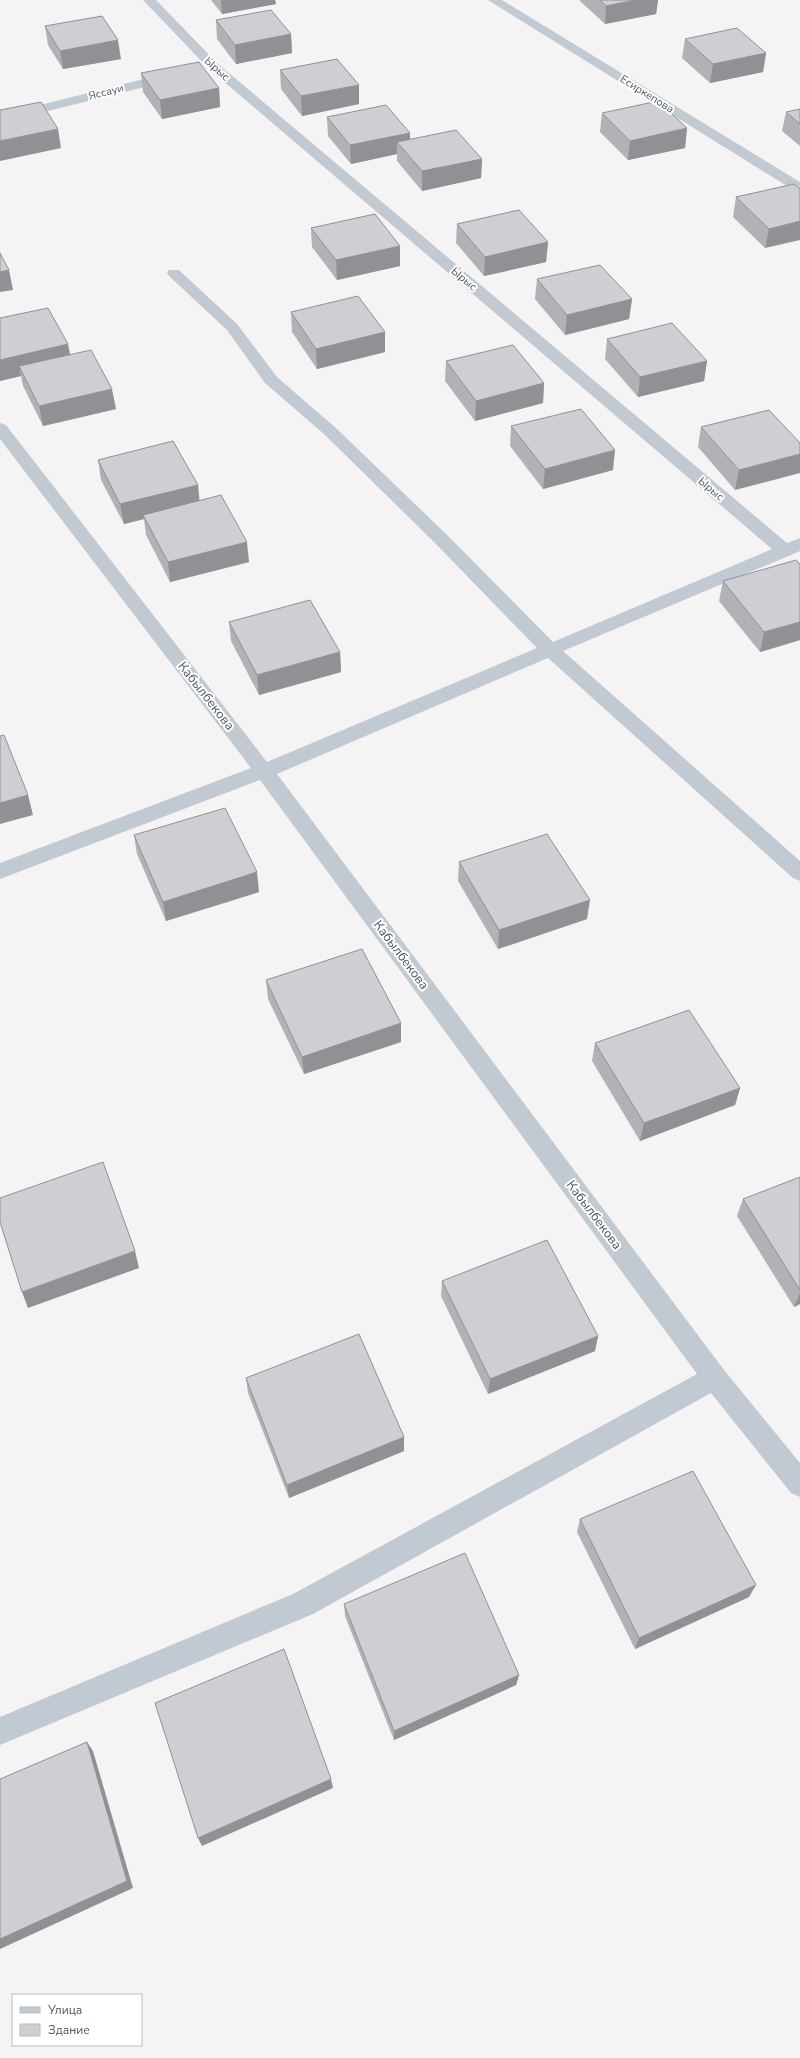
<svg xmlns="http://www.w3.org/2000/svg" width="800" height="2058" font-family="'Nunito Sans',sans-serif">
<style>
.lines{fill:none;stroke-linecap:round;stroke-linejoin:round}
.street{fill:#c1cad2;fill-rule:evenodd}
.wall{fill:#b0b2b7}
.shaded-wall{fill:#909195}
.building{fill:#cdcfd5;stroke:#909195}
.labels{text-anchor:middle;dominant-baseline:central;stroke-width:4;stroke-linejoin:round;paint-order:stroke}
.far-street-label{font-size:11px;fill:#4a5661;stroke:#fff}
.street-label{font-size:13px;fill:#4a5661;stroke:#fff}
</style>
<rect width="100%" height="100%" fill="#f5f3f3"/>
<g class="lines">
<!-- street -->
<g class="street">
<polygon points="143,0 156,0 217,63 787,543 800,538 800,551 791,555 563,651 800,861 800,881 793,878 548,658 277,774 724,1370 800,1463 800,1497 791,1493 711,1393 313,1614 0,1745 0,1717 293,1594 697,1374 260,780 0,879 0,863 251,768 0,439 0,423 6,425 267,762 537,648 434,542 325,435 265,383 227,330 169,276 167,273 169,270 179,270 237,324 277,377 337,429 446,534 553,642 772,549 209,69"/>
<polygon points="488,0 502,0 800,182 800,192 795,191"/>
<polygon points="172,72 178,76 177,79 0,123 0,115"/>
</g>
</g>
<!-- wall -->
<g class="wall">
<polygon points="211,0 275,0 276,4 222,14"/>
<polygon points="580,0 658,0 656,14 605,24 580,1"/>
<polygon points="216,20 291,34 292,53 236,64 217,39"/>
<polygon points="45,26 121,59 63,69 48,45"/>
<polygon points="685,39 766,53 763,72 710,83 682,58"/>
<polygon points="280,70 359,104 302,116 281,89"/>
<polygon points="141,73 219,88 220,107 162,119 143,92"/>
<polygon points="800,109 800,146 782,131 786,112"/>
<polygon points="602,113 687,128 685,148 628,160 600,132"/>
<polygon points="327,117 410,133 410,140 482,159 481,178 422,191 397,161 397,154 351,164 328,136"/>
<polygon points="794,184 765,248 733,217 736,197"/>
<polygon points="457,224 548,242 546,262 484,276 456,243"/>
<polygon points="311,228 400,266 337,280 312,247"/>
<polygon points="537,279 632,299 629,319 565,335 535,299"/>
<polygon points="291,312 385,332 385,352 317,369 292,332"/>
<polygon points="0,318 70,355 116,409 43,426 23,386 21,376 0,381"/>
<polygon points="607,339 707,361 704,381 638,397 605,359"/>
<polygon points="446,361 544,383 543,403 475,421 445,381"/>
<polygon points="769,410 735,490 698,447 701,427"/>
<polygon points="511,426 613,470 543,489 510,446"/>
<polygon points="98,460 199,501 249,562 170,582 146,535 144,519 124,524 101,480"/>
<polygon points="800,564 800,640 760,652 719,601 723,581"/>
<polygon points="229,622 340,652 341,672 259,695 231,641"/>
<polygon points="134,835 259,892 166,921 137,854"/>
<polygon points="459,862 587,919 498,949 458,881"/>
<polygon points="266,980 401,1042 304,1074 268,999"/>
<polygon points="595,1043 740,1088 735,1105 640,1141 592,1061"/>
<polygon points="800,1177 800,1304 794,1307 737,1216 743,1199"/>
<polygon points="442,1281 598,1336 595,1351 488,1394 441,1296"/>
<polygon points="246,1378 404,1451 289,1498 248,1393"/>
<polygon points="580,1519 749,1597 635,1649 577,1532"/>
<polygon points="344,1604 519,1675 516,1685 394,1740 345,1616"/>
</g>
<!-- shaded-wall -->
<g class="shaded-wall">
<polygon points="221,0 275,0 276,4 222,14"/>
<polygon points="636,0 658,0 656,14 605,24 606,6"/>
<polygon points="291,34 292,53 236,64 235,45"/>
<polygon points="118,40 121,59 63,69 60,51"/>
<polygon points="766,53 763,72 710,83 713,64"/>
<polygon points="359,85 359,104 302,116 301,96"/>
<polygon points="219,88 220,107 162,119 160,100"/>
<polygon points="687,128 685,148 628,160 630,141"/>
<polygon points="58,129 61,148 0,161 0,141"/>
<polygon points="410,133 410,152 397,142 397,154 351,164 350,145"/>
<polygon points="482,159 481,178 422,191 422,171"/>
<polygon points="800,221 800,240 765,248 769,229"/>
<polygon points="548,242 546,262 484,276 485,257"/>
<polygon points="400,246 400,266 337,280 336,260"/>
<polygon points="9,270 13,290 0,292 0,272"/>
<polygon points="632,299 629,319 565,335 567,315"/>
<polygon points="385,332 385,352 317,369 316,349"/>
<polygon points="68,344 72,364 19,366 21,376 0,381 0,360"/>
<polygon points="707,361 704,381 638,397 640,377"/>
<polygon points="544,383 543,403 475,421 476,401"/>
<polygon points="112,389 116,409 43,426 39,406"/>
<polygon points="615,450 613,470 543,489 545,469"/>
<polygon points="800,454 800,473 735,490 739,470"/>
<polygon points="198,485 200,505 143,515 144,519 124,524 120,504"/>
<polygon points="247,542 249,562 170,582 168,562"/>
<polygon points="800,622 800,640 760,652 764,632"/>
<polygon points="340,652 341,672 259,695 257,675"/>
<polygon points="28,795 33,815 0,824 0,803"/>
<polygon points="257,872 259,892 166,921 163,902"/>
<polygon points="590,900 587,919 498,949 499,930"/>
<polygon points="401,1023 401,1042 304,1074 302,1057"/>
<polygon points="740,1088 735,1105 640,1141 644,1123"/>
<polygon points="135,1251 139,1268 28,1308 22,1292"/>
<polygon points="800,1293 800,1304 794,1307"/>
<polygon points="598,1336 595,1351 488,1394 490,1379"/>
<polygon points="404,1437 404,1451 289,1498 287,1485"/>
<polygon points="756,1585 749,1597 635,1649 639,1638"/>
<polygon points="519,1675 516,1685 394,1740 394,1731"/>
<polygon points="87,1742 93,1751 133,1888 0,1949 0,1939"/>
<polygon points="331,1779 333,1788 202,1846 198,1838"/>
</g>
<!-- building -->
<g class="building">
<polygon points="600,0 636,0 606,6"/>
<polygon points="271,10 291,34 235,45 216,20"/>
<polygon points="102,16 118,40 60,51 45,26"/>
<polygon points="737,28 766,53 713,64 685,39"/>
<polygon points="337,59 359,85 301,96 280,70"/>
<polygon points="199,62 219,88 160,100 141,73"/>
<polygon points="658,101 687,128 630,141 602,113"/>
<polygon points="41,102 58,129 0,141 0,110"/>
<polygon points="386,105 410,133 350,145 327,117"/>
<polygon points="800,109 800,124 786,112"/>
<polygon points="456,130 482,159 422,171 397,142"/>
<polygon points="794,184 800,189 800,221 769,229 736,197"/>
<polygon points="519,210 548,242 485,257 457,224"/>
<polygon points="375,214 400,246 336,260 311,228"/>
<polygon points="0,253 9,270 0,272"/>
<polygon points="600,265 632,299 567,315 537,279"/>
<polygon points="358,296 385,332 316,349 291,312"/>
<polygon points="48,308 68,344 0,360 0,318"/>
<polygon points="672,323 707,361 640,377 607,339"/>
<polygon points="513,345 544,383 476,401 446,361"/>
<polygon points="91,350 112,389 39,406 19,366"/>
<polygon points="581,409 615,450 545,469 511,426"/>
<polygon points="769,410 800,443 800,454 739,470 701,427"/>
<polygon points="173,441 198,485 120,504 98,460"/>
<polygon points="221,495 247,542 168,562 143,515"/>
<polygon points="796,560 800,564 800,622 764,632 723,581"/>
<polygon points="310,600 340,652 257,675 229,622"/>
<polygon points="4,735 28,795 0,803 0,736"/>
<polygon points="225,808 257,872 163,902 134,835"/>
<polygon points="547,834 590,900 499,930 459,862"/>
<polygon points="362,949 401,1023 302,1057 266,980"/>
<polygon points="689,1010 740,1088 644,1123 595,1043"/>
<polygon points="103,1162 135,1251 22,1292 0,1222 0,1198"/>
<polygon points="800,1177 800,1290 743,1199"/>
<polygon points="547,1240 598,1336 490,1379 442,1281"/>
<polygon points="359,1334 404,1437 287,1485 246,1378"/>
<polygon points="693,1471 756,1585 639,1638 580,1519"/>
<polygon points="465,1553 519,1675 394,1731 344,1604"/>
<polygon points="284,1649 331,1779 198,1838 155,1703"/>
<polygon points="87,1742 127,1881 0,1939 0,1779"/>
</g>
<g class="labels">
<!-- far-street labels -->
<g class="far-street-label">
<text transform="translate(217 69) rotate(42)">Ырыс</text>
<text transform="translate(106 92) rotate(-14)">Яссауи</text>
<text transform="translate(647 94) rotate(32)">Есиркепова</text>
<text transform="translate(464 279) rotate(40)">Ырыс</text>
<text transform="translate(711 489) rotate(40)">Ырыс</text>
</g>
<!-- street labels -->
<g class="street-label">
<text transform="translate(206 696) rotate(52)">Кабылбекова</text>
<text transform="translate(401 955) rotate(53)">Кабылбекова</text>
<text transform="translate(594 1215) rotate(53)">Кабылбекова</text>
</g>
</g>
<!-- legend -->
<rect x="12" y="1994" width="130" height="52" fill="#ffffff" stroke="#b7bbc0"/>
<rect x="20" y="2007" width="20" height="6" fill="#c1cad2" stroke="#b7bbc0"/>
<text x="48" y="2014" font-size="12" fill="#4a5661">Улица</text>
<rect x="20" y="2024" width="20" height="12" fill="#cdcfd5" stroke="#b7bbc0"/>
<text x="48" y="2034" font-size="12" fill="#4a5661">Здание</text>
</svg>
